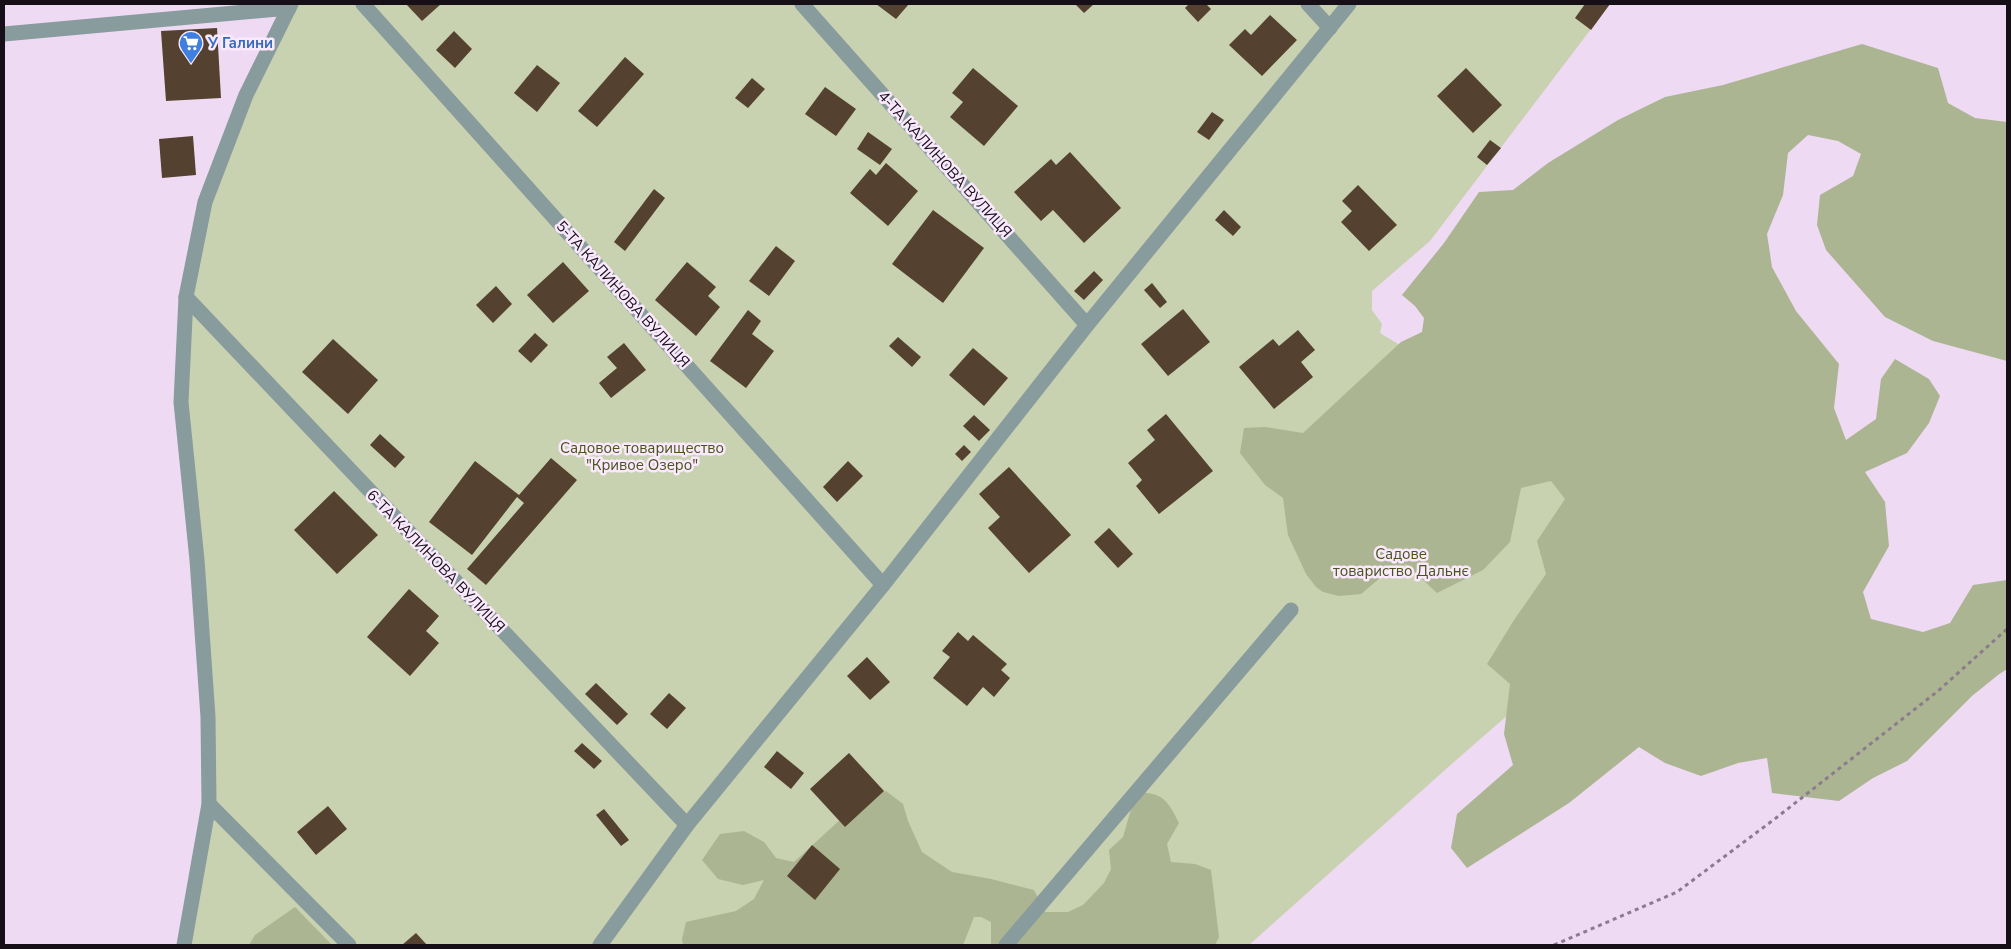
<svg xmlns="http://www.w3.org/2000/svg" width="2011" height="949" font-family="'Nunito Sans',sans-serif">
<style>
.green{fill:#c8d1b0}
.forest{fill:#acb592}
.building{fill:#54412f}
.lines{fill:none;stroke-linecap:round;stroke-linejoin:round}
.path{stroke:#8a7c8d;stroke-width:3;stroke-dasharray:4 4;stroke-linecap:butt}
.street{stroke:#889b9d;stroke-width:15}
.labels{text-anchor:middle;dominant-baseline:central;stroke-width:5;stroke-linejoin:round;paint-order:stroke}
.shop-label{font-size:15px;font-weight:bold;fill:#366cbe;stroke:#fae9fd;text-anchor:start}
.street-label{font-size:15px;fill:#160f17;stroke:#fae9fd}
.park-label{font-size:15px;fill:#48531c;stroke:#fae9fd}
</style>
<rect width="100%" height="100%" fill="#efdaf3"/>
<!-- green -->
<polygon class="green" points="291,4 1610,4 1430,241 1372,291 1372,310 1382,324 1380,333 1714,536 1455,761 1249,945 184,945 209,804 181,402 205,202"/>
<!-- forest -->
<g class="forest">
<polygon points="1862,44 1938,68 1948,103 1975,118 2007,122 2007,361 1933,341 1885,317 1826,250 1817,225 1820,195 1853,176 1861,154 1838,141 1808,135 1788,153 1783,195 1767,234 1772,267 1796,311 1839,364 1834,408 1846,440 1876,419 1881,379 1895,359 1929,379 1940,396 1929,423 1907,453 1865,472 1885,502 1889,546 1863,592 1871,619 1923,632 1950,623 1973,585 2007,580 2007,669 1998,675 1972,696 1907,761 1873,778 1839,801 1772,793 1767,758 1738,763 1701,776 1665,763 1639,747 1569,803 1467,868 1451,848 1457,814 1513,765 1504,734 1510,684 1487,664 1514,620 1546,574 1537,541 1565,499 1551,481 1521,488 1510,542 1483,570 1437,593 1406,564 1386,573 1361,594 1339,596 1323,592 1316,587 1306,574 1288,535 1283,498 1265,485 1240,453 1244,428 1265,427 1303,433 1401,342 1422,332 1424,318 1415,306 1402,295 1444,243 1479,192 1513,190 1548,163 1618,120 1665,97 1723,85"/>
<path d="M886 791 903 804 908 821 922 852 952 872 991 879 1034 890 1045 912H1068L1083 905 1104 883 1111 869 1109 850 1123 837 1136 792C1163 793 1167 799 1179 823L1167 844 1171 862 1195 864 1211 870 1219 937 1215 945H991V922L981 917H974L963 945H683L682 939 686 922 736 911 754 899 764 880 743 885 718 879 702 860 720 834 744 831 764 842 776 858 794 862 866 796Z"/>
<polygon points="295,907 332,945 249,945 255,935"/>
</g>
<!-- building -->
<g class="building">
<polygon points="406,4 441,4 422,21"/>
<polygon points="876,4 909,4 896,19"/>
<polygon points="1075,4 1094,4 1084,13"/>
<polygon points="1189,4 1206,4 1211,9 1198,22 1185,8"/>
<polygon points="1585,4 1610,4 1591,30 1575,18"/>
<polygon points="1270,15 1297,40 1262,76 1229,45 1245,29 1251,35"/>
<polygon points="217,28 221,98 166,101 161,31"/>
<polygon points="454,31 472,49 455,68 436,50"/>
<polygon points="625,57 644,74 597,127 578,111"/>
<polygon points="537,65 560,83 537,112 514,93"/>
<polygon points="973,68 1018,106 984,146 950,117 963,102 952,93"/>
<polygon points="1466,68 1502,105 1473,133 1437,96"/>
<polygon points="752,78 765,89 748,108 735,98"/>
<polygon points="825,87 856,109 836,136 805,114"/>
<polygon points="1212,112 1224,120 1209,140 1197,132"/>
<polygon points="868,132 892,149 880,165 857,149"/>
<polygon points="193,136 196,175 162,178 159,139"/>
<polygon points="1490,140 1501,148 1487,165 1477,157"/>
<polygon points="1070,152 1121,208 1084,243 1053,210 1041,221 1014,192 1051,159 1056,165"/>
<polygon points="886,163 918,191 888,226 850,193 870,169 876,175"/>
<polygon points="1358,185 1397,225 1369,251 1341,222 1352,211 1342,201"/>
<polygon points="654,189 665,198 625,251 614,242"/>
<polygon points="933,210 984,248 943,303 892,264"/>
<polygon points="1224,210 1241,227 1233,236 1215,220"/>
<polygon points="776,246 795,261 769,296 749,281"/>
<polygon points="563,262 589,291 553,323 527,295"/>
<polygon points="687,262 716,287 708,296 720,307 696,336 655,300"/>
<polygon points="1094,271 1103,280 1084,300 1074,291"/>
<polygon points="1152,283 1167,302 1160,308 1144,290"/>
<polygon points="496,286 512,304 493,323 476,305"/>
<polygon points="1183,309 1210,342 1168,376 1141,344"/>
<polygon points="748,310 761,321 752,334 774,351 746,388 710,361"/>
<polygon points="1298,330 1315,350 1301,362 1313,377 1274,409 1239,367 1273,339 1279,346"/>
<polygon points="535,333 548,345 531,363 518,351"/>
<polygon points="898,337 921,357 912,367 889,346"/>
<polygon points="333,339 378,380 348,414 302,372"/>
<polygon points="624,343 646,370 611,398 599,383 617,368 607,357"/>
<polygon points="973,348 1008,378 984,406 949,375"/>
<polygon points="1166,414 1213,471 1159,514 1136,486 1142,480 1128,463 1155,440 1147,430"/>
<polygon points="974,415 990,430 979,441 963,426"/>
<polygon points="380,434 405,457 395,468 370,445"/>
<polygon points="964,445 971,452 962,461 955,454"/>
<polygon points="551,458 577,480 486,585 467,569 524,503 517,497 472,555 429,522 475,461 519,495"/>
<polygon points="848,461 863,476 837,502 823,487"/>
<polygon points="1009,467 1071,535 1029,573 988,528 1000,517 979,494"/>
<polygon points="334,491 378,535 337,574 294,530"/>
<polygon points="1109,528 1133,554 1118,568 1094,542"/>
<polygon points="409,589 439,616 426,631 439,643 410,676 367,637"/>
<polygon points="958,632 968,641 973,635 1007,664 1001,670 1010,678 994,697 983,687 967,706 933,678 950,657 942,651"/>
<polygon points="867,657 890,682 870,700 847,676"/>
<polygon points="596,683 628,714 617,725 585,694"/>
<polygon points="669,693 686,708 667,729 650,714"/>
<polygon points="582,743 602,761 594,769 574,751"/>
<polygon points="777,751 804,773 791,789 764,767"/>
<polygon points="849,753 884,791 845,827 810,789"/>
<polygon points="328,806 347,829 316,855 297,832"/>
<polygon points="604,809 629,840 621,846 596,815"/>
<polygon points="812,845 840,869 815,900 787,876"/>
<polygon points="416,933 427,945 402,945"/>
</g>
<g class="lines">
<!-- path -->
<polyline class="path" points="1554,945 1677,892 1776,818 1938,691 2007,629"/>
<!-- street -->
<g class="street">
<polyline points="363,4 883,585"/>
<polyline points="802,4 1087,325"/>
<polyline points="1308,4 1330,28"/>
<polyline points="4,34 289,8"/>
<polyline points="186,297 687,825"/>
<polyline points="209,804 349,945"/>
<polyline points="184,945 209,804 208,717 197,560 181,402 186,297 205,202 246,95 291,4"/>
<polyline points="600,945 687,825 883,585 1087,325 1349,4"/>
<polyline points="1006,945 1291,610"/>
</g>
</g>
<!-- icons -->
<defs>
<g id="supermarket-pin" transform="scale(1.25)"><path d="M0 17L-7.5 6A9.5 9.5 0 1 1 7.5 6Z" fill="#3f7fe0" stroke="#fae9fd"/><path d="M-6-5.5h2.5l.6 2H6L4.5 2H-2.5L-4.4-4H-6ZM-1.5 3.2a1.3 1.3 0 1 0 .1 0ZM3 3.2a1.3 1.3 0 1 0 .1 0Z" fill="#fff"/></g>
</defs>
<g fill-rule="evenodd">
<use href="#supermarket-pin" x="191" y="43"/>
</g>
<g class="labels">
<!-- shop labels -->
<g class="shop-label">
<text x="208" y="43">У Галини</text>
</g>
<!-- street labels -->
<g class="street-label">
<text transform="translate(945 164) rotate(48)">4-ТА КАЛИНОВА ВУЛИЦЯ</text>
<text transform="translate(623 294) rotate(48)">5-ТА КАЛИНОВА ВУЛИЦЯ</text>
<text transform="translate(436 561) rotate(46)">6-ТА КАЛИНОВА ВУЛИЦЯ</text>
</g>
<!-- park labels -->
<g class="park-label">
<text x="642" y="448">Садовое товарищество<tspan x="642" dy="17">"Кривое Озеро"</tspan></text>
<text x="1401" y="554">Садове<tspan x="1401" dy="17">товариство Дальнє</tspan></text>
</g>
</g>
<!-- border -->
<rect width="2011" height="949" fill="none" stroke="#160f17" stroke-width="10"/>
</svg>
